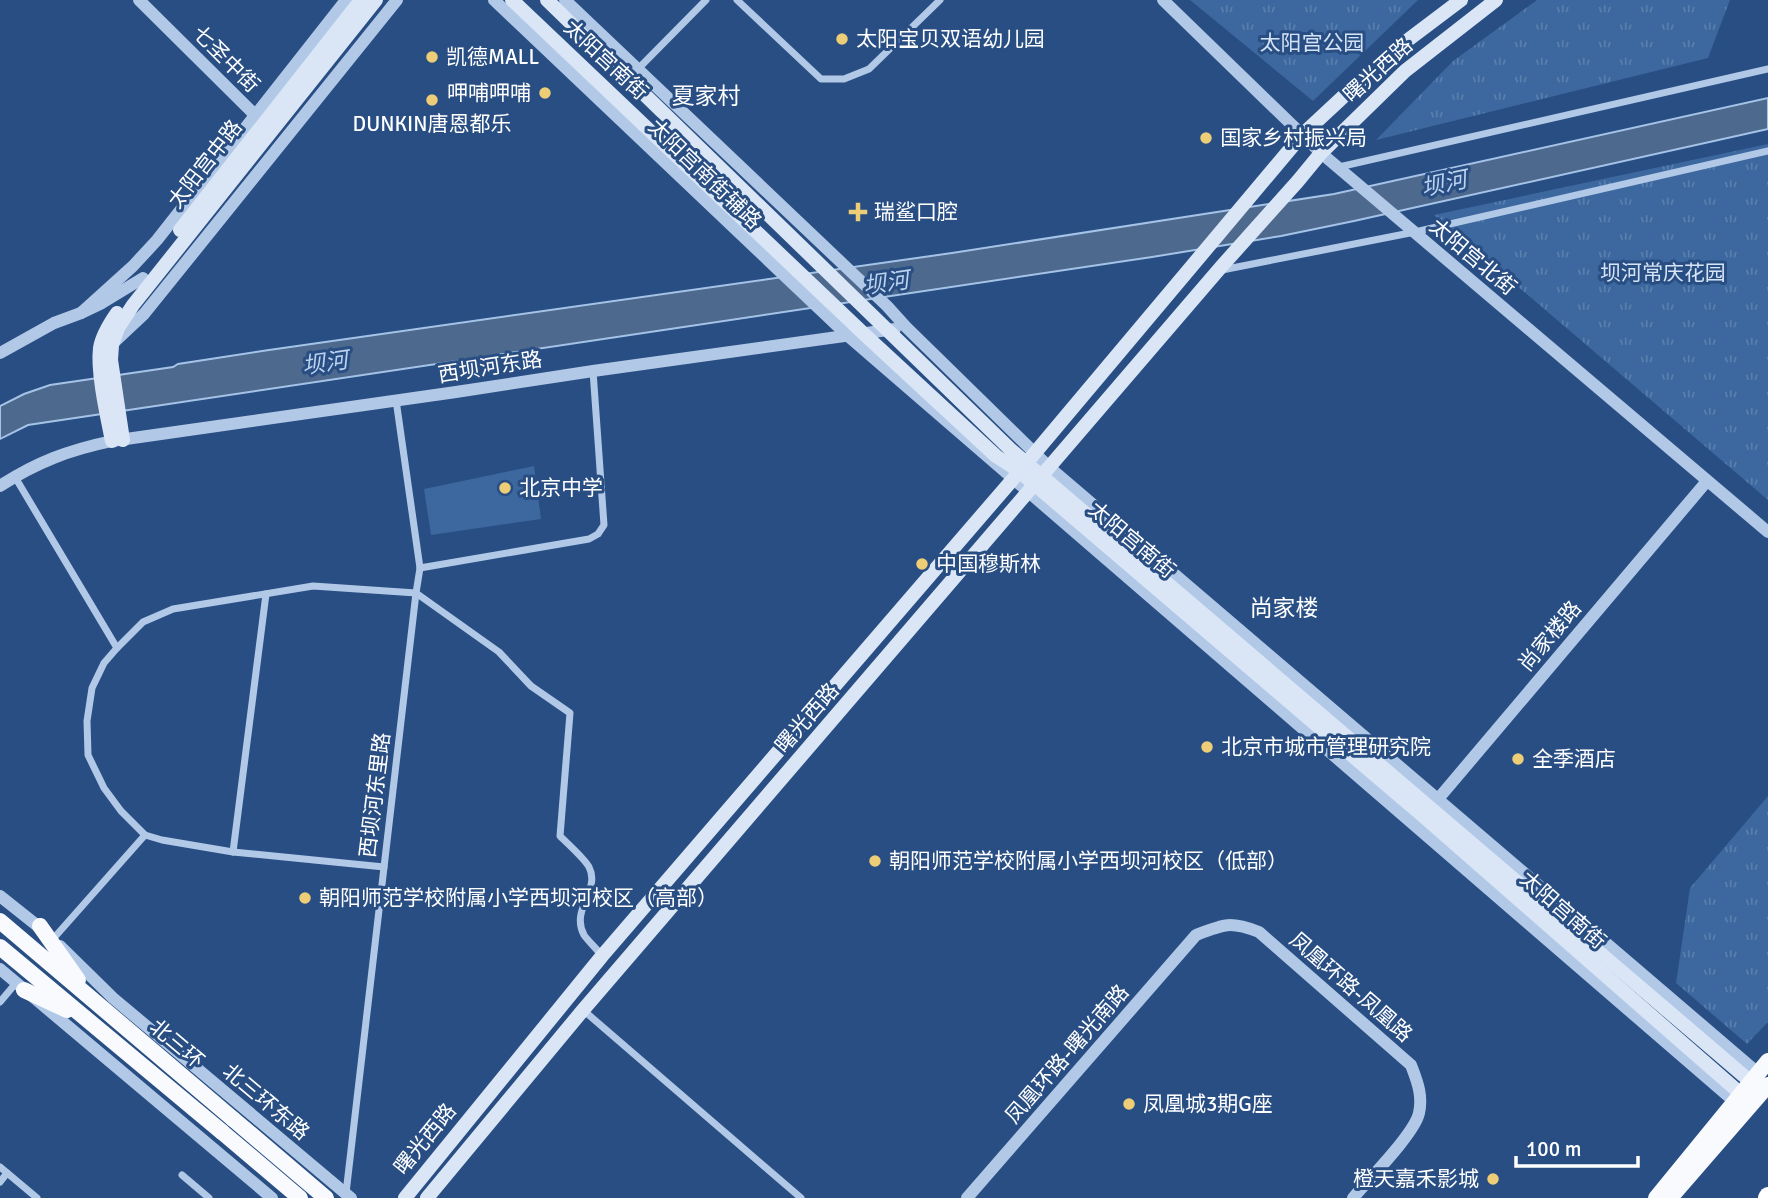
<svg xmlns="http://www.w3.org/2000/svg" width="1768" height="1198" font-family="Signika,'Noto Sans SC',sans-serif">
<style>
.park{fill:url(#park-tufts)}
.pitch{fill:#3c689f}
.water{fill:#4e698e;stroke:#a5c3e7;stroke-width:2}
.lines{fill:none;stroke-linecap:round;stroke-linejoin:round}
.minor{stroke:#b1c8e7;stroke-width:7}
.tertiary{stroke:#b1c8e7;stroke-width:12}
.secondary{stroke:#dae6f6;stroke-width:14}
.trunk{stroke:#f8fafe;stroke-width:16}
.motorway{stroke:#fff;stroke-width:18}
.trunk-bridge{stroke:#f8fafe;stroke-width:16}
.poi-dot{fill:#eecd77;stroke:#284e83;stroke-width:2.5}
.labels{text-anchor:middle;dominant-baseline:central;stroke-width:6;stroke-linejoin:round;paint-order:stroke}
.poi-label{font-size:21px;fill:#fff;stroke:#284e83;text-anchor:start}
.park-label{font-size:21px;fill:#d4e3f5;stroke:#284e83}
.street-label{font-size:21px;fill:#fff;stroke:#284e83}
.neighbourhood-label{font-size:23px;fill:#fff;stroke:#284e83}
.water-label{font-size:23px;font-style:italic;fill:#bcd2ee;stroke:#284e83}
</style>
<defs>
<pattern id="park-tufts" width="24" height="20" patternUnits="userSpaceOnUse" patternTransform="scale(1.75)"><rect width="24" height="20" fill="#3c689f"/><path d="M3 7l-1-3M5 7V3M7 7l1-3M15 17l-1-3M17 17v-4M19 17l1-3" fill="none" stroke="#597fad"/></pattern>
</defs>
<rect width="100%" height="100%" fill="#284e83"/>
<!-- park -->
<g class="park">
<polygon points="1190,0 1418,0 1313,101"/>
<polygon points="1537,0 1730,0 1708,58 1376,140 1453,61"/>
<polygon points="1768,144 1768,500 1434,215"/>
<polygon points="1768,796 1768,1022 1747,1044 1676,983 1690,888"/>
</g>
<!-- pitch -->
<polygon class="pitch" points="534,466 541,519 431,535 424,489"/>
<!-- water -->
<polygon class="water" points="1768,98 1768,129 1354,221 1281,236 1152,257 28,425 0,439 0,406 24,394 50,385 173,367 178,364 269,350 952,253 1334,194"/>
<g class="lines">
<!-- minor -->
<g class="minor">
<polyline points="737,0 821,79 844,79 869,69 940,0"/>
<polyline points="637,70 706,0"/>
<polyline points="1339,167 1768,69"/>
<polyline points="1222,270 1415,232 1768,151"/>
<polyline points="15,477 117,648"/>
<polyline points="420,568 589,539 598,534 604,525 593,371"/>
<polyline points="145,835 162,840 233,852 384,867"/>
<polyline points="233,852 266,594"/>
<path d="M53 939 145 835 121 811 104 788 88 755 87 721 92 688 104 663 117 648 143 622 173 609 313 586 416 593 499 652 531 686 570 713 560 836C567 843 585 859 589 867 601 890 570 909 584 935 589 942 597 949 602 956"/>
<polyline points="0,1002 16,983"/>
<polyline points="583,1010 801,1198"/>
<polyline points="0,1167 37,1198"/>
<polyline points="182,1175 209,1198"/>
<polyline points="0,1182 7,1173"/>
<polyline points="346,1193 416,593 420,568 396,400"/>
</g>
<!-- tertiary -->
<g class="tertiary">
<polyline points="139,0 255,115"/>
<polyline points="494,0 848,336 1735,1102"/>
<polyline points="565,0 887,306 906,327 1049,467 1758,1073"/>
<polyline points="1163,0 1321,153 1768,532"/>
<polyline points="81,313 133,266 157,240 346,0"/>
<polyline points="112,344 144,314 397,0"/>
<polyline points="0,353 54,323 81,313 102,303 143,278"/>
<path d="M0 486C37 462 69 450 112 441L456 392 593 371 895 329"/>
<polyline points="1433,805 1707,481"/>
<polyline points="0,896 44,931"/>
<polyline points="60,946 113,998 351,1198"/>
<polyline points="0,969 272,1198"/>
<path d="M967 1198 1196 935C1224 924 1230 921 1259 932L1411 1065C1417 1081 1423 1095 1419 1113 1415 1133 1369 1179 1353 1198"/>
</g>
<!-- secondary -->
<g class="secondary">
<polyline points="512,0 864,334 996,456 1019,471 1423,816 1741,1094"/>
<polyline points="547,0 1010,449 1751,1082"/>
<polyline points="180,230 361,0"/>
<polyline points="123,440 111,360 112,345 118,328 133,305 376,0"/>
<path d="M112 441C107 416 97 372 100 348 102 335 110 323 117 313"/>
<polyline points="405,1198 602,956 1013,479 1302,135 1388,55 1461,0"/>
<polyline points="427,1198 583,1010 1221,267 1298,181 1321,153 1405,71 1496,0"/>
</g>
<!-- trunk -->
<g class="trunk">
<polyline points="0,921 233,1119"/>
<polyline points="40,926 78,980"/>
<polyline points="0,947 222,1132"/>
<polyline points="24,990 67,1010"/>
<polyline points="1656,1198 1768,1061"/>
<polyline points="1670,1198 1768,1085"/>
</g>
<!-- motorway -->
<polyline class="motorway" points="1767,1198 1768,1196"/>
<!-- trunk-bridge -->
<g class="trunk-bridge">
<polyline points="233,1119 326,1198"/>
<polyline points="222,1132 300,1198"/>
</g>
</g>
<!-- markers -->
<g class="poi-dot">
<circle cx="842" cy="39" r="7"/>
<circle cx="432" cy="57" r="7"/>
<circle cx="545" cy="93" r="7"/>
<circle cx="432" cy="100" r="7"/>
<circle cx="1206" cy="138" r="7"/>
<path d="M854.5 201.5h7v7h7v7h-7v7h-7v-7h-7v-7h7z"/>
<circle cx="505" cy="488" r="7"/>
<circle cx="922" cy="564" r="7"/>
<circle cx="1207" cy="747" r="7"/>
<circle cx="1518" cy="759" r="7"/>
<circle cx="875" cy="861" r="7"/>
<circle cx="305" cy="898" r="7"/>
<circle cx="1129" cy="1104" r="7"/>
<circle cx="1493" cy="1179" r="7"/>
</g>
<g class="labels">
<!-- poi labels -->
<g class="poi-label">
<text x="856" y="39">太阳宝贝双语幼儿园</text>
<text x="446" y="57">凯德MALL</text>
<text x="531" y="93" text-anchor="end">呷哺呷哺</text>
<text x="432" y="124" text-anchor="middle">DUNKIN唐恩都乐</text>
<text x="1220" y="138">国家乡村振兴局</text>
<text x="874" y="212">瑞鲨口腔</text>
<text x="519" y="488">北京中学</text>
<text x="936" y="564">中国穆斯林</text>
<text x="1221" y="747">北京市城市管理研究院</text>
<text x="1532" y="759">全季酒店</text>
<text x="889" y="861">朝阳师范学校附属小学西坝河校区（低部）</text>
<text x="319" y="898">朝阳师范学校附属小学西坝河校区（高部）</text>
<text x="1143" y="1104">凤凰城3期G座</text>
<text x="1479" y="1179" text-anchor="end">橙天嘉禾影城</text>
</g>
<!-- park labels -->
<g class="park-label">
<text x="1312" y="43">太阳宫公园</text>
<text x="1663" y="273">坝河常庆花园</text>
</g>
<!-- street labels -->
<g class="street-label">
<text transform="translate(226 59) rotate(45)">七圣中街</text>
<text transform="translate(606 60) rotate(43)">太阳宫南街</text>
<text transform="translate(1378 70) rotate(-42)">曙光西路</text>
<text transform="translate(205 164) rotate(-52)">太阳宫中路</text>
<text transform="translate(705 174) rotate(44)">太阳宫南街辅路</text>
<text transform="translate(1473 257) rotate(40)">太阳宫北街</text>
<text transform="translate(490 367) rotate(-9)">西坝河东路</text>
<text transform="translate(1132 540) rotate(40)">太阳宫南街</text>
<text transform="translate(1550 636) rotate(-50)">尚家楼路</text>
<text transform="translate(807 718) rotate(-49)">曙光西路</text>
<text transform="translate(375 795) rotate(-83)">西坝河东里路</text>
<text transform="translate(1563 910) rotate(41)">太阳宫南街</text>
<text transform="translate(1351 987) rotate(41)">凤凰环路-凤凰路</text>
<text transform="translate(177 1044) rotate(40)">北三环</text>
<text transform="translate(1067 1054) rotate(-49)">凤凰环路-曙光南路</text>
<text transform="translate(266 1102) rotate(40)">北三环东路</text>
<text transform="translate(425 1139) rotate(-51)">曙光西路</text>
</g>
<!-- neighbourhood labels -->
<g class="neighbourhood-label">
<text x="706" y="96">夏家村</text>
<text x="1284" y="608">尚家楼</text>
</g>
<!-- water labels -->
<g class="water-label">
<text transform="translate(1444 184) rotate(-12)">坝河</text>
<text transform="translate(886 283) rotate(-8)">坝河</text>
<text transform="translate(325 363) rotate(-8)">坝河</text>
</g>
</g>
<!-- scale -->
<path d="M1516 1156v10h122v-10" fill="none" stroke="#ffffff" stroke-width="3.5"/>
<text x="1526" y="1156" font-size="21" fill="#ffffff" stroke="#284e83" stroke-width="5" paint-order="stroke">100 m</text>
</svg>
